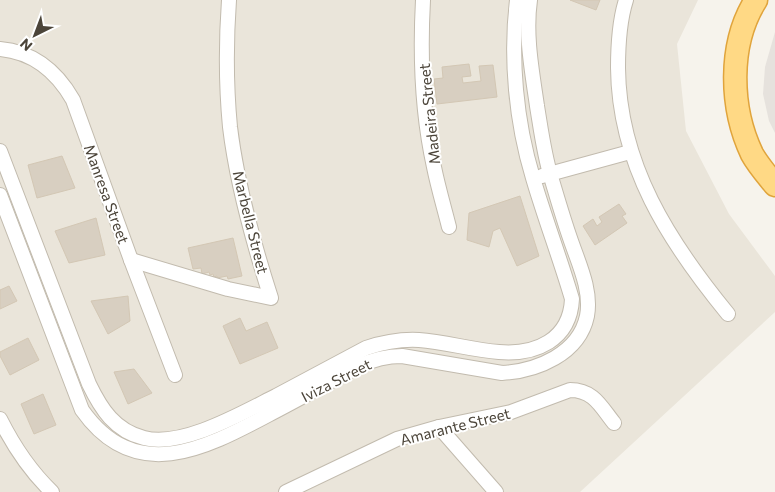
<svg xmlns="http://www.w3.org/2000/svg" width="775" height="492" font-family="Commissioner,sans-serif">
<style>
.residential{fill:#eae5da}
.industrial{fill:#e6e2dd}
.building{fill:#d8cfc1;stroke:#d3c7b4}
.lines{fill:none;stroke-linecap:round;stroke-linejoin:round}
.minor-casing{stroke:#c2bbae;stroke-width:16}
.trunk-casing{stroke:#e0a43c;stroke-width:25}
.minor{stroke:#fff;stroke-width:14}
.trunk{stroke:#ffd985;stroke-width:22}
.labels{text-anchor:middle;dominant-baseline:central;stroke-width:4;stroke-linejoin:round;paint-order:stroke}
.street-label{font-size:15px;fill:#4b4439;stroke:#fff}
</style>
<rect width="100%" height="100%" fill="#f6f3ec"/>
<!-- residential -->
<polygon class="residential" points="0,0 698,0 677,44 686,131 729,214 775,276 775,312 580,492 0,492"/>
<!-- industrial -->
<polygon class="industrial" points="775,32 775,133 769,121 763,94 765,67"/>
<!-- building -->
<g class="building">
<polygon points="570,0 600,0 596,10"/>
<polygon points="469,64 471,76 462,77 463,83 481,81 479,66 493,65 497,97 437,104 434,79 443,78 442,67"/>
<polygon points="62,156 75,188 37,198 28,165"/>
<polygon points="520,196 539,256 517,266 500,228 493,231 489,247 467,240 469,213"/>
<polygon points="619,204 626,214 622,216 627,223 595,245 583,226 593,219 597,226 602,222 599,217"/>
<polygon points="96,218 105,255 69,263 55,231"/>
<polygon points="233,238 242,276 228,279 227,276 217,278 217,276 214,277 213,274 210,275 209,272 202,274 201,268 193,269 188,248"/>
<polygon points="9,286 17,301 0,309 0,290"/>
<polygon points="128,296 130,321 108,334 91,301"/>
<polygon points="240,318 246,331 267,322 278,348 240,364 223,326"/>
<polygon points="28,338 39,360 10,375 0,356 0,352"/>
<polygon points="134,369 152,393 128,404 114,372"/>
<polygon points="43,394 56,425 34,434 21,404"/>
</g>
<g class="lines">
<!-- minor casing -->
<g class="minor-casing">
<g id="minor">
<path d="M423 0C420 55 422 113 434 167 438 187 444 207 449 227"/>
<path d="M626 0C619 22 618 45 618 68 619 165 669 242 728 314"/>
<path d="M0 49C33 52 57 72 73 100L131 260 175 375"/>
<path d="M0 151 89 384C101 409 115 431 144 438 182 448 242 413 276 396 306 380 336 364 366 348 384 342 401 339 419 340 446 342 472 350 499 352 536 355 570 340 572 299 560 258 545 219 533 178 516 122 510 58 517 0"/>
<polyline points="542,176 630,152"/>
<path d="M0 195 82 410C135 485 204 449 268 415 299 399 329 382 359 366 374 359 386 356 402 356L502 373C537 371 579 354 587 316 592 290 578 262 570 238 563 218 557 197 551 177 544 154 541 130 537 106 532 71 525 35 530 0"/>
<path d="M131 260 228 289 271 298C253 242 237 185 230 127 226 85 226 42 229 0"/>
<path d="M0 419C14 447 29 470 52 492"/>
<polyline points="439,427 496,492"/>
<path d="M286 492 397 439 439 427 511 412 570 390C594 390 601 407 614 423"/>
</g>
</g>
<!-- trunk casing -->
<g class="trunk-casing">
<path id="trunk" d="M756 0C728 44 730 108 752 154 758 165 767 175 775 185"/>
</g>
<!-- minor -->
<use href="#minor" class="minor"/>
<!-- trunk -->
<use href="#trunk" class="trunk"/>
</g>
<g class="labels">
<!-- street labels -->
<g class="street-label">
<text transform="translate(429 114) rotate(-96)">Madeira Street</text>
<text transform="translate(107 194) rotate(70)">Manresa Street</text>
<text transform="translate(251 222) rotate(76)">Marbella Street</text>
<text transform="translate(336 380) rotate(-27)">Iviza Street</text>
<text transform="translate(455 426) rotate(-14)">Amarante Street</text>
</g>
</g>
<!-- north arrow -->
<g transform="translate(35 35) rotate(222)" stroke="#ffffff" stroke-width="4" paint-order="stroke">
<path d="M0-4L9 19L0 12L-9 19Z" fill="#4b4439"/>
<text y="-8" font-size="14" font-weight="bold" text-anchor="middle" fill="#4b4439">N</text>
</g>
</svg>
